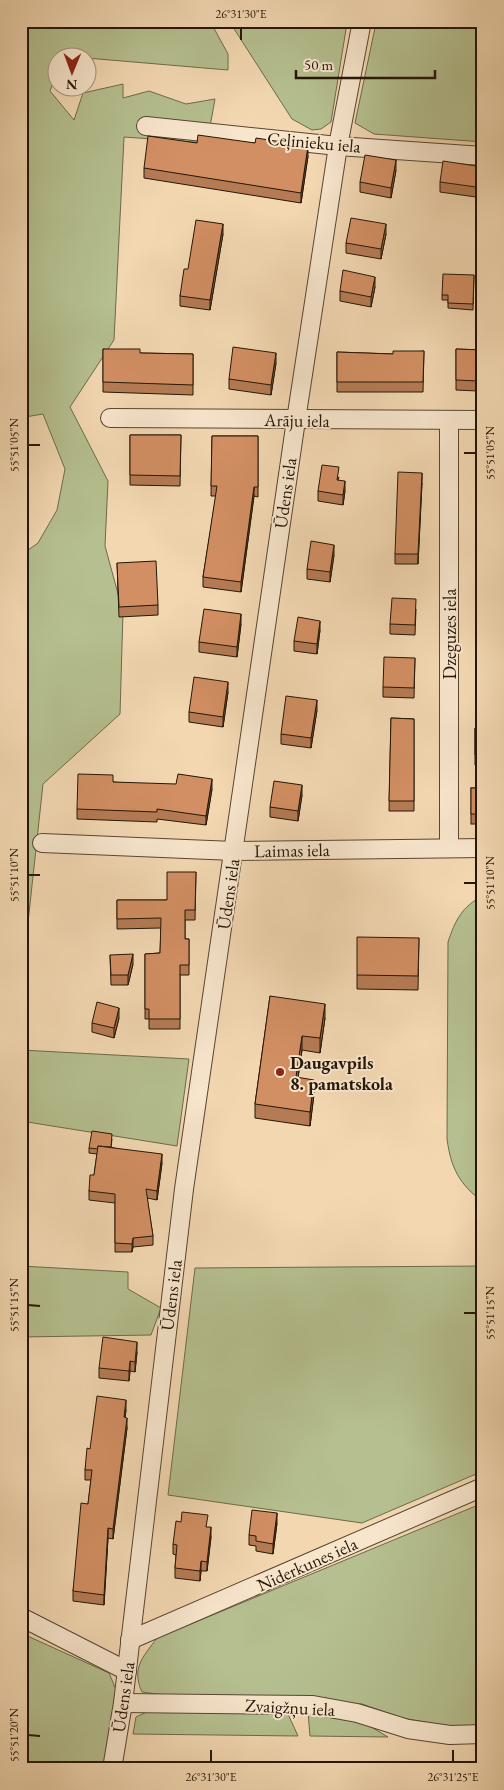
<svg xmlns="http://www.w3.org/2000/svg" width="504" height="1790" font-family="'EB Garamond',serif">
<style>
.green{fill:#b5bf8f;stroke:#6d6a4b}
.lines{fill:none;stroke-linecap:round;stroke-linejoin:round}
.street-casing{stroke:#584632;stroke-width:20}
.street{stroke:#f7e5cc;stroke-width:18}
.wall{fill:#b57b55;stroke:#251607}
.shaded-wall{fill:#936445;stroke:#251607}
.building{fill:#d28f63;stroke:#251607}
.ticks{fill:none;stroke:#251607;stroke-width:2}
.poi-dot{fill:#8f2418;stroke:#f7e5cc;stroke-width:2}
.labels{text-anchor:middle;dominant-baseline:central;stroke-width:4;stroke-linejoin:round;paint-order:stroke}
.street-label{font-size:18px;fill:#251607;stroke:#f7e5cc}
.poi-label{font-size:18px;font-weight:bold;fill:#251607;stroke:#f7e5cc;text-anchor:start}
.neatline{fill:none;stroke:#251607;stroke-width:2}
.ticks-label{font-size:12px;text-anchor:middle;fill:#251607}
</style>
<rect width="100%" height="100%" fill="#f2d7b1"/>
<filter id="stains"><feTurbulence type="fractalNoise" baseFrequency=".004" numOctaves="4"/><feColorMatrix values="0 0 0 0 .2 0 0 0 0 .09 0 0 0 0 .02 0 0 0 .5 -.17"/></filter>
<radialGradient id="worn" r=".72"><stop offset=".6" stop-color="#630" stop-opacity="0"/><stop offset="1" stop-color="#630" stop-opacity=".3"/></radialGradient>
<!-- green -->
<g class="green">
<polygon points="21,21 210,21 228,54 228,70 63,56 58,58 57,71 50,91 74,120 83,93 123,84 123,98 149,91 186,104 215,99 207,143 124,137 114,340 70,407 108,481 105,546 123,612 120,714 43,784 21,987 21,555 38,543 57,510 65,469 43,414 25,417 21,421"/>
<polygon points="229,21 343,21 347,23 331,122 321,129 312,130 292,119"/>
<polygon points="396,21 483,28 483,142 374,134 355,123 376,23"/>
<path d="M483 896V1202C459 1184 451 1168 447 1139L448 942C455 921 462 906 483 896Z"/>
<polygon points="21,1050 189,1059 177,1146 21,1121"/>
<polygon points="21,1266 128,1272 128,1289 161,1308 151,1335 21,1337"/>
<polygon points="483,1266 483,1471 362,1523 168,1495 195,1268"/>
<path d="M483 1503V1725L453 1727 402 1718 362 1704 178 1697 142 1692C131 1668 143 1657 157 1638Z"/>
<polygon points="21,1633 109,1673 117,1692 104,1769 21,1769"/>
<polygon points="151,1710 288,1714 298,1736 133,1734 136,1717"/>
<polygon points="308,1712 363,1722 388,1737 310,1736"/>
</g>
<g class="lines">
<!-- street casing -->
<g class="street-casing">
<g id="street">
<polyline points="146,126 338,146 483,156"/>
<polyline points="110,418 483,420"/>
<polyline points="449,422 449,847"/>
<polyline points="42,843 234,851 483,848"/>
<polyline points="21,1617 127,1671"/>
<polyline points="130,1640 483,1487"/>
<polyline points="123,1703 313,1705 357,1713 408,1729 450,1735 483,1734"/>
<polyline points="112,1769 123,1703 184,1189 296,420 338,146 362,21"/>
</g>
</g>
<!-- street -->
<use href="#street" class="street"/>
</g>
<!-- wall -->
<g class="wall">
<polygon points="197,143 255,143 308,156 301,203 144,178 144,168"/>
<polygon points="483,167 483,198 440,192 440,182"/>
<polygon points="396,170 391,198 360,192 360,182"/>
<polygon points="223,234 210,310 180,306 180,296 188,269"/>
<polygon points="386,234 381,259 346,253 346,243"/>
<polygon points="474,275 473,310 448,308 448,300 442,300 442,295"/>
<polygon points="375,287 371,307 340,301 340,291"/>
<polygon points="103,349 140,353 193,354 193,395 103,392"/>
<polygon points="456,349 483,350 483,383 479,383 478,391 456,390"/>
<polygon points="424,351 423,392 337,392 337,352 393,354"/>
<polygon points="276,363 271,395 229,389 229,379"/>
<polygon points="130,435 181,435 180,486 130,485"/>
<polygon points="212,436 258,436 258,497 254,496 241,592 203,587 203,577 216,496 211,496"/>
<rect x="476" y="445" width="7" height="37"/>
<polygon points="339,477 338,480 345,491 343,505 318,501 318,491"/>
<polygon points="422,483 418,564 395,564 395,554"/>
<rect x="482" y="509" width="1" height="36"/>
<polygon points="334,555 330,582 307,579 307,569"/>
<polygon points="117,563 158,605 158,615 119,617"/>
<polygon points="479,565 483,565 483,599 478,599"/>
<polygon points="416,609 415,635 390,634 390,624"/>
<rect x="479" y="617" width="4" height="40"/>
<polygon points="241,624 237,657 199,652 199,642"/>
<polygon points="320,630 317,654 294,651 294,641"/>
<polygon points="415,658 414,698 383,697 383,687"/>
<polygon points="483,675 483,765 475,765 475,728 478,728"/>
<polygon points="228,692 223,727 189,722 189,712"/>
<polygon points="317,710 311,748 281,744 281,734"/>
<polygon points="391,718 414,719 414,811 389,811"/>
<polygon points="113,782 212,789 206,825 157,819 157,822 77,819 77,809"/>
<rect x="471" y="788" width="12" height="36"/>
<polygon points="302,795 298,821 270,817 270,807"/>
<polygon points="196,872 195,920 185,920 185,939 189,939 189,975 180,975 180,1029 149,1029 149,1019 145,1019 145,954 160,953 161,928 117,929 117,900 167,900"/>
<polygon points="419,938 418,990 357,989 357,975"/>
<polygon points="110,955 133,964 128,985 111,985"/>
<polygon points="270,996 325,1018 320,1053 302,1050 298,1078 314,1094 310,1126 255,1118 255,1104"/>
<polygon points="119,1018 114,1038 92,1032 92,1023"/>
<polygon points="112,1139 111,1147 162,1163 157,1200 147,1198 153,1236 153,1245 133,1247 132,1252 115,1252 115,1203 89,1200 89,1191 94,1175 97,1154 89,1153 89,1148"/>
<polygon points="137,1352 135,1372 130,1371 129,1381 99,1378 99,1368"/>
<polygon points="126,1410 125,1417 127,1428 113,1539 108,1538 104,1605 73,1601 73,1591 88,1504 91,1480 85,1480 85,1470 90,1449"/>
<polygon points="277,1523 273,1554 256,1551 256,1546 249,1545 249,1535"/>
<polygon points="207,1527 211,1537 207,1571 201,1571 200,1581 175,1578 175,1568 176,1555 173,1554 173,1544"/>
</g>
<!-- shaded-wall -->
<g class="shaded-wall">
<polygon points="308,146 308,156 301,203 301,193"/>
<polygon points="396,160 396,170 391,198 391,188"/>
<polygon points="223,224 223,234 210,310 210,300"/>
<polygon points="386,224 386,234 381,259 381,249"/>
<polygon points="375,277 375,287 371,307 371,297"/>
<polygon points="276,353 276,363 271,395 271,385"/>
<polygon points="422,473 422,483 418,564 418,554"/>
<polygon points="345,481 345,491 343,505 343,495"/>
<polygon points="254,487 254,496 241,592 241,582"/>
<polygon points="334,545 334,555 330,582 330,572"/>
<polygon points="241,614 241,624 237,657 237,647"/>
<polygon points="320,621 320,630 317,654 317,644"/>
<polygon points="228,682 228,692 223,727 223,717"/>
<polygon points="317,700 317,710 311,748 311,738"/>
<polygon points="212,779 212,789 206,825 206,816"/>
<polygon points="302,785 302,795 298,821 298,811"/>
<polygon points="133,954 133,964 128,985 128,975"/>
<polygon points="325,1004 325,1018 320,1053 320,1038"/>
<polygon points="119,1008 119,1018 114,1038 114,1028"/>
<polygon points="302,1036 302,1050 296,1091 296,1077"/>
<polygon points="314,1080 314,1094 310,1126 310,1112"/>
<polygon points="162,1154 162,1163 157,1200 157,1191"/>
<polygon points="133,1238 133,1247 132,1252 132,1244"/>
<polygon points="137,1342 137,1352 135,1372 135,1362"/>
<polygon points="130,1361 130,1371 129,1381 129,1371"/>
<polygon points="126,1400 126,1410 124,1427 124,1417"/>
<polygon points="127,1418 127,1428 113,1539 113,1529"/>
<polygon points="277,1513 277,1523 273,1554 273,1544"/>
<polygon points="211,1527 211,1537 207,1571 207,1562"/>
<polygon points="108,1528 108,1538 104,1605 104,1595"/>
<polygon points="24,1547 24,1557 21,1565 21,1555"/>
<polygon points="201,1561 201,1571 200,1581 200,1571"/>
</g>
<!-- building -->
<g class="building">
<polygon points="198,135 255,143 256,138 308,146 301,193 144,168 148,136 197,143"/>
<polygon points="365,155 396,160 391,188 360,182"/>
<polygon points="443,161 483,167 483,188 440,182"/>
<polygon points="351,218 386,224 381,249 346,243"/>
<polygon points="196,220 223,224 210,300 180,296 184,269 188,269"/>
<polygon points="343,270 375,277 371,297 340,291"/>
<polygon points="443,274 474,275 473,304 448,303 448,295 442,295"/>
<polygon points="233,347 276,353 271,385 229,379"/>
<polygon points="103,349 140,349 140,353 193,354 193,385 103,382"/>
<polygon points="456,349 483,350 483,373 479,373 478,381 456,380"/>
<polygon points="393,351 424,351 423,382 337,382 337,352 393,354"/>
<polygon points="130,435 181,435 180,476 130,475"/>
<polygon points="212,436 258,436 258,487 254,487 241,582 203,577 217,486 211,486"/>
<rect x="476" y="445" width="7" height="27"/>
<polygon points="322,465 339,467 337,480 345,481 343,495 318,491"/>
<polygon points="398,472 422,473 418,554 395,554"/>
<rect x="482" y="509" width="1" height="26"/>
<polygon points="311,541 334,545 330,572 307,569"/>
<polygon points="156,561 158,605 119,607 117,563"/>
<polygon points="479,565 483,565 483,589 478,589"/>
<polygon points="392,598 416,599 415,625 390,624"/>
<polygon points="204,609 241,614 237,647 199,642"/>
<polygon points="298,617 320,621 317,644 294,641"/>
<rect x="479" y="617" width="4" height="30"/>
<polygon points="384,657 415,658 414,688 383,687"/>
<polygon points="478,675 483,675 483,755 475,755 475,728 478,728"/>
<polygon points="194,677 228,682 223,717 189,712"/>
<polygon points="286,696 317,700 311,738 281,734"/>
<polygon points="391,718 414,719 414,801 389,801"/>
<polygon points="78,774 113,775 113,782 176,784 178,774 212,779 206,816 157,809 157,812 77,809"/>
<polygon points="274,781 302,785 298,811 270,807"/>
<rect x="471" y="788" width="12" height="26"/>
<polygon points="167,872 196,872 195,910 185,910 185,939 189,939 189,965 180,965 180,1019 149,1019 149,1009 145,1009 145,954 160,953 161,918 117,919 117,900 167,900"/>
<polygon points="357,937 419,938 418,976 357,975"/>
<polygon points="133,954 128,975 111,975 110,955"/>
<polygon points="270,996 325,1004 320,1038 302,1036 296,1077 314,1080 310,1112 255,1104"/>
<polygon points="97,1002 119,1008 114,1028 92,1023"/>
<polygon points="92,1131 112,1134 111,1147 98,1146 98,1149 89,1148"/>
<polygon points="98,1146 162,1154 157,1191 146,1189 153,1236 133,1238 132,1244 115,1243 115,1194 89,1191 90,1175 94,1175"/>
<polygon points="103,1337 137,1342 135,1362 130,1361 129,1371 99,1368"/>
<polygon points="97,1396 126,1400 124,1417 127,1418 113,1529 108,1528 104,1595 73,1591 81,1503 88,1504 92,1470 85,1470 87,1448 90,1449"/>
<polygon points="252,1510 277,1513 273,1544 256,1541 256,1536 249,1535"/>
<polygon points="182,1512 208,1515 206,1527 211,1527 207,1562 201,1561 200,1571 175,1568 177,1545 173,1544 176,1521 181,1522"/>
<polygon points="21,1546 24,1547 21,1555"/>
</g>
<!-- ticks -->
<path class="ticks" d="M241 40V28M28 445H40M464 453H476M28 875H40M464 883H476M28 1305 40 1306M464 1313H476M28 1735 40 1736M211 1762V1750M453 1762V1750"/>
<!-- markers -->
<circle class="poi-dot" cx="280" cy="1072" r="5"/>
<g class="labels">
<!-- street labels -->
<g class="street-label">
<text transform="translate(314 142) rotate(5)">Ceļinieku iela</text>
<text transform="translate(297 420) rotate(1)">Arāju iela</text>
<text transform="translate(285 493) rotate(-82)">Ūdens iela</text>
<text transform="translate(449 634) rotate(-90)">Dzeguzes iela</text>
<text transform="translate(292 850) rotate(-1)">Laimas iela</text>
<text transform="translate(228 894) rotate(-82)">Ūdens iela</text>
<text transform="translate(171 1295) rotate(-83)">Ūdens iela</text>
<text transform="translate(307 1564) rotate(-24)">Niderkunes iela</text>
<text transform="translate(123 1697) rotate(-82)">Ūdens iela</text>
<text transform="translate(290 1707) rotate(3)">Zvaigžņu iela</text>
</g>
<!-- poi labels -->
<g class="poi-label">
<text x="290" y="1062">Daugavpils<tspan x="290" dy="21">8. pamatskola</tspan></text>
</g>
</g>
<!-- margin -->
<rect width="504" height="1790" fill="none" stroke="#f2d7b1" stroke-width="55"/>
<!-- north arrow -->
<g transform="translate(72 72) rotate(181)"><circle r="24" fill="#f7e5cc" stroke="#a3927d"/>
<path d="M0-4L9 19L0 12L-9 19Z" fill="#8f2418"/>
<text y="-8" font-size="14" font-weight="bold" text-anchor="middle" fill="#251607">N</text>
</g>
<!-- scale -->
<path d="M296 70v8h139v-8" fill="none" stroke="#251607" stroke-width="2.5"/>
<text x="304" y="70" font-size="15" fill="#251607" stroke="#f7e5cc" stroke-width="4" paint-order="stroke">50 m</text>
<rect x="28" y="28" width="448" height="1734" class="neatline"/>
<g class="ticks-label">
<text x="241" y="18">26°31'30"E</text>
<text transform="translate(14 445) rotate(-90)" y="4">55°51'05"N</text>
<text transform="translate(490 453) rotate(-90)" y="4">55°51'05"N</text>
<text transform="translate(14 875) rotate(-90)" y="4">55°51'10"N</text>
<text transform="translate(490 883) rotate(-90)" y="4">55°51'10"N</text>
<text transform="translate(14 1305) rotate(-90)" y="4">55°51'15"N</text>
<text transform="translate(490 1313) rotate(-90)" y="4">55°51'15"N</text>
<text transform="translate(14 1735) rotate(-90)" y="4">55°51'20"N</text>
<text x="211" y="1781">26°31'30"E</text>
<text x="453" y="1781">26°31'25"E</text>
</g>
<rect width="100%" height="100%" filter="url(#stains)"/>
<rect width="100%" height="100%" fill="url(#worn)"/>
</svg>
